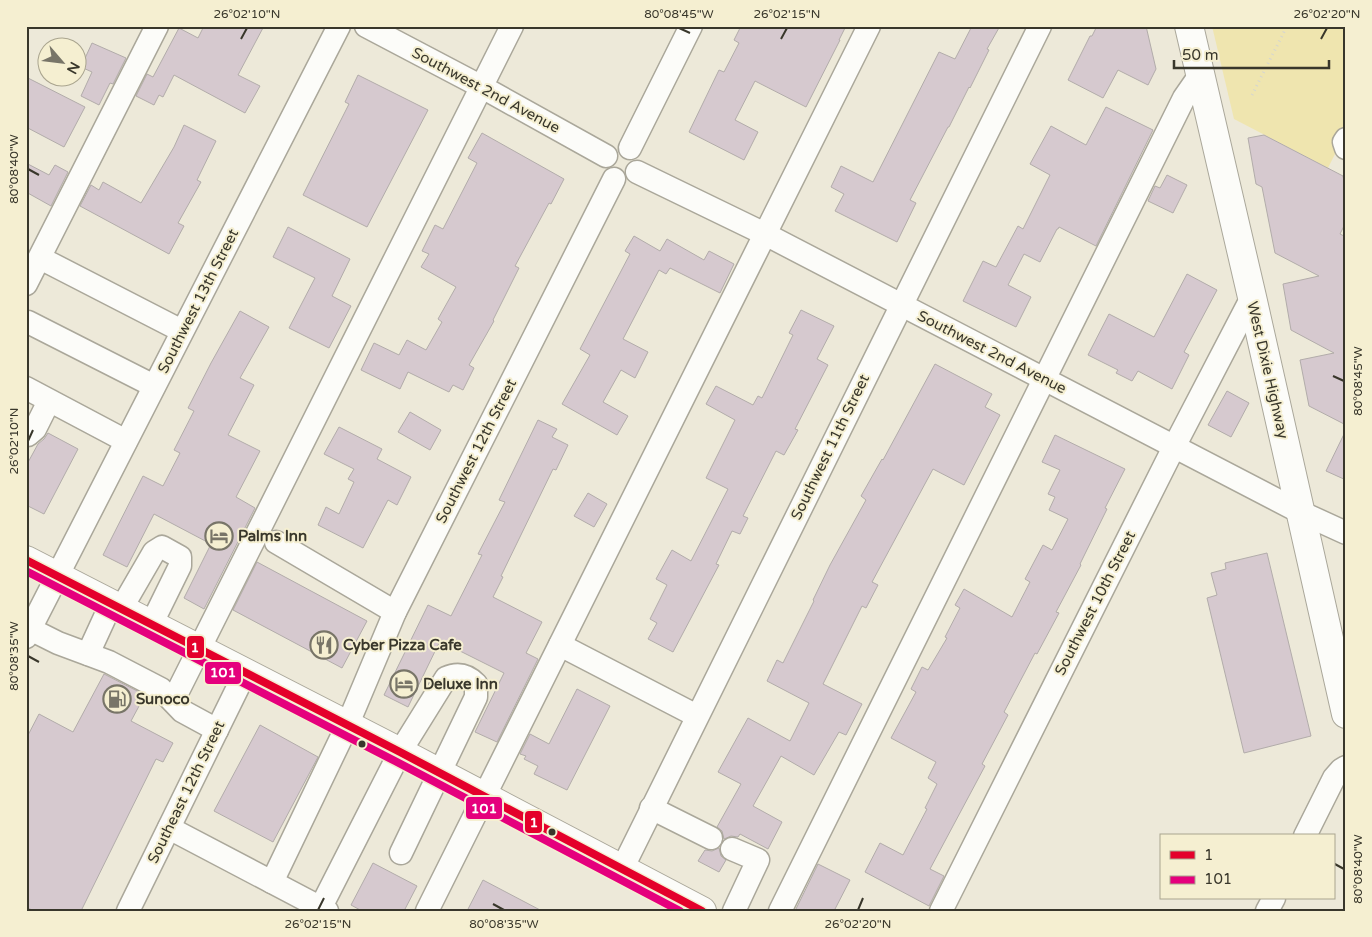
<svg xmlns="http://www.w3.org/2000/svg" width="1372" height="937" font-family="'Varela Round',sans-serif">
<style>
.green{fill:#efe5af}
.building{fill:#d6c9cf;stroke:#b2acaa}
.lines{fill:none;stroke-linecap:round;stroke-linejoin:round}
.minor-casing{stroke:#aaa79a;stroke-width:25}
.major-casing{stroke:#aaa79a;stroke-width:30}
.path{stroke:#d5d5d0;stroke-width:3;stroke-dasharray:1 4;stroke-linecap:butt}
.minor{stroke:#fcfcf9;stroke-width:22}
.major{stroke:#fcfcf9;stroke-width:28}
.bus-1-casing{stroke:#f5efd1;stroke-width:11}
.bus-2-casing{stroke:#f5efd1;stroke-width:11}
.bus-1{stroke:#e4002b;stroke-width:8}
.bus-2{stroke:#e5007d;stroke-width:8}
.ticks{fill:none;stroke:#39372b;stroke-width:2}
.bus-dot{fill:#39372b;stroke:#f5efd1;stroke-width:2}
.labels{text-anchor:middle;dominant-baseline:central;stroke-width:4;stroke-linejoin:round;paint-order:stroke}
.street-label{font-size:15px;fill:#39372b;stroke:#f5efd1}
.poi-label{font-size:15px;font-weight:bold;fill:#39372b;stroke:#f5efd1;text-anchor:start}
.line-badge{stroke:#f5efd1;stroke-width:2}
.badge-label{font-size:14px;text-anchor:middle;font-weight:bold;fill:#fff}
.neatline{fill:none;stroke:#39372b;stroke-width:2}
.ticks-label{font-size:12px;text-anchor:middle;fill:#39372b}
</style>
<rect width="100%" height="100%" fill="#ede9d9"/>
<!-- green -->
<polygon class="green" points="1212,26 1346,26 1346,132 1328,168 1234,119"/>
<!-- building -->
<g class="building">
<polygon points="204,26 264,26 238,75 260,86 245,113 174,75 163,97 159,95 154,105 136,96 147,74 153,77 179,28 198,38"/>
<polygon points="741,26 846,26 839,40 840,40 806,107 755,81 735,120 758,132 744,160 689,132 719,70 724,72 739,43 734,40"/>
<polygon points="972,26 1000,26 987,49 989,50 970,88 969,87 949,127 948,127 910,200 916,203 897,242 835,211 844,194 831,187 841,166 873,182 939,52 955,59"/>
<polygon points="1097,26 1146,26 1156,69 1148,85 1118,70 1103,98 1068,80 1090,36 1092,36"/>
<polygon points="92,43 126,58 113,84 110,83 99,105 81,96 92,72 81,67"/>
<polygon points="358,75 428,110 367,227 303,195 349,104 345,102"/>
<polygon points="26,77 85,107 64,147 26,127"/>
<polygon points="1106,107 1153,130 1096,246 1059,227 1058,229 1057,229 1040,262 1024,254 1008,285 1031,297 1016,327 963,301 983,261 996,267 1018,226 1023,229 1050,175 1030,164 1051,126 1086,145"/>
<polygon points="184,125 216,141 197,180 201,182 178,223 184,226 169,254 80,206 91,185 99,190 103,182 141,203 174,147"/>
<polygon points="482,133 564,179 551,204 549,203 515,266 519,268 493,320 494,321 469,365 474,368 463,390 453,385 449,392 408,372 400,389 361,370 374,343 399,355 407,340 426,350 442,322 438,319 456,287 421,267 429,254 422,251 435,225 443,229 477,163 468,158"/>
<polygon points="1264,135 1343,176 1346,192 1346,222 1340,234 1346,237 1346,425 1309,406 1300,360 1334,353 1291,330 1283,284 1319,276 1275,253 1262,187 1256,184 1248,138"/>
<polygon points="26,163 49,175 55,165 68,172 51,206 26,192"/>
<polygon points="1167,175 1187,185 1173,213 1148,201 1155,186 1160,188"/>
<polygon points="288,227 350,259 332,296 351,306 329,348 289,328 315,278 273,257"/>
<polygon points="634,236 660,251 667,239 704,260 709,251 734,264 720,293 670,268 666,274 659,270 623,339 648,352 635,378 621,370 603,402 628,416 617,435 562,404 590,355 580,349 630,254 625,251"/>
<polygon points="1187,274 1217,290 1184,352 1189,355 1172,389 1138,371 1132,381 1116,373 1118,370 1088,355 1109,314 1154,337"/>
<polygon points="801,310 834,326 817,359 828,365 795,429 798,430 784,455 776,451 743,516 748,518 740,534 732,531 716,564 719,565 673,652 648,639 657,623 650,619 667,585 656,579 672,550 691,561 728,489 706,478 735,420 706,404 716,386 753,405 758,396 762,398 793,335 789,333"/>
<polygon points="240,311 269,327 240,378 254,385 228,435 260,451 236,497 255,508 204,609 184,598 211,544 154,514 127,567 103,555 143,476 163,486 180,453 174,450 194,411 188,408 211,363"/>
<polygon points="935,364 992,394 985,407 1000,415 964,485 933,469 872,582 878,585 866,608 862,606 823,684 862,704 846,735 839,732 814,775 781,756 753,806 782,822 768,849 740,834 738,837 731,836 724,839 722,831 717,827 741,784 718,772 748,718 790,741 809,703 767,681 777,660 783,663 814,601 813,600 830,565 866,500 861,496 882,459 883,460"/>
<polygon points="1227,391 1249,403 1231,437 1208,425"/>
<polygon points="410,412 441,430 430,450 398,432"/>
<polygon points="538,420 557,429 552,437 568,445 556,470 553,469 501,576 503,577 493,597 542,622 526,653 538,659 497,742 475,732 504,673 440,641 408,707 384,695 428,605 451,616 482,555 478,554 505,502 499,500"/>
<polygon points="339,427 382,449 377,459 411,477 397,505 388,500 363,548 318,525 326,507 339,514 354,482 348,479 354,469 324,454"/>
<polygon points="1346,430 1346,480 1326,471"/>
<polygon points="48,433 78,449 44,514 26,505 26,466 38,444 44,439"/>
<polygon points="1055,435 1125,469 1105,508 1107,509 1080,564 1081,565 1056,612 1059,613 1037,654 1035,653 1004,712 1008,715 982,764 985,766 930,869 944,876 929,906 865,872 880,843 903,855 927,809 925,808 937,784 928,778 936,762 891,738 916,692 911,689 922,667 928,670 947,638 945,637 960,608 955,605 964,589 1012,617 1030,582 1025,579 1043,545 1052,550 1068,519 1049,510 1055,497 1048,494 1060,470 1042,462"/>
<polygon points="588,493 607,504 594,527 574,516"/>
<polygon points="1267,553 1311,736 1244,753 1207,598 1217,595 1211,573 1226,569 1225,563"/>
<polygon points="257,562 367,621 342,668 233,610"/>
<polygon points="104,674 145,695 131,721 173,743 163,762 156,759 81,911 34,911 26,907 26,739 39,714 73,732"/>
<polygon points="577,689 610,706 567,790 534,774 538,766 524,759 526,756 520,754 530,734 549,744"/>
<polygon points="260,725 318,757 273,842 214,811"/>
<polygon points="719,848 721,856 726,860 719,872 698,861 705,850 712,851"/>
<polygon points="373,863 417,886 404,911 362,911 351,905"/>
<polygon points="818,864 850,880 834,911 795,911"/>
<polygon points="483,880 542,911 467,911"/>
</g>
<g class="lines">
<!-- minor casing -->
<g class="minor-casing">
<g id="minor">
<polyline points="366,26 482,87 606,156"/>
<polyline points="1346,139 1344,142 1346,148"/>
<polyline points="630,148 691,26"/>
<polyline points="637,172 765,234 1300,512 1346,533"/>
<polyline points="40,258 182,331"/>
<polyline points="26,284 157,26"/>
<polyline points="28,322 154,386"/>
<polyline points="26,388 126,441"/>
<polyline points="26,435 28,435 35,429 49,401"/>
<polyline points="276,542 395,612"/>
<polyline points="121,609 154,552 162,547 180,557 180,566 151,625"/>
<polyline points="30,629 58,643 109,662 161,689 182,711 217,730"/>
<polyline points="26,637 339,26"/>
<polyline points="560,645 697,716"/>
<polyline points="88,654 111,604"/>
<polyline points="173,701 512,26"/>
<polyline points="651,808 711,838"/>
<polyline points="169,828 327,911"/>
<polyline points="1305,836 1334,778 1341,770 1346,767"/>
<polyline points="732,849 758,860 734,911"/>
<polyline points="622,869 1040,26"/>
<polyline points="272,882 347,726 395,612 614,179"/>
<path d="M321 907 400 752 446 678C457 673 467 675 476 684V697L401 853"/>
<polyline points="128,911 245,673"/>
<polyline points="427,911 869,26"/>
<polyline points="780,911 1184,98 1200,75"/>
<polyline points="941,911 1174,447 1252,297"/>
<polyline points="1267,911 1274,898"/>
</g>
</g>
<!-- major casing -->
<g class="major-casing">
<g id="major">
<polyline points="1189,26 1252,297 1346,714"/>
<polyline points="26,560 400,752 702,911"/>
</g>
</g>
<!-- path -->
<polyline class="path" points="1252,95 1287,26"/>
<!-- minor -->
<use href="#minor" class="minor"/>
<!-- major -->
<use href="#major" class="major"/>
<!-- bus-1 casing -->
<g class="bus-1-casing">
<polyline id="bus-1" points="26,560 400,752 702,911"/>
</g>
<!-- bus-2 casing -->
<g class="bus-2-casing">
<polyline id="bus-2" points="26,571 395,761 680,911"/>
</g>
<!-- bus-1 -->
<use href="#bus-1" class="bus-1"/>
<!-- bus-2 -->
<use href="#bus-2" class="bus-2"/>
</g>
<!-- ticks -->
<path class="ticks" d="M679 28 690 33M241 39 247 28M781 39 787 28M1321 39 1327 28M28 169 39 175M1333 376 1344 381M28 441 33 430M28 656 39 662M1333 863 1344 869M493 904 504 910M318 910 324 898M858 910 863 898"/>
<!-- icons -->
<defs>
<g id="hotel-ring" transform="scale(1.4375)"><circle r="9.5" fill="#f5efd1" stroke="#787568" stroke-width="1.5"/><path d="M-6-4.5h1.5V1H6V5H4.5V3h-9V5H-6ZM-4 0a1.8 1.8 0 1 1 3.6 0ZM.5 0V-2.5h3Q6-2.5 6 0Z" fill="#787568"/></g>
<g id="restaurant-ring" transform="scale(1.4375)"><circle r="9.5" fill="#f5efd1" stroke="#787568" stroke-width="1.5"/><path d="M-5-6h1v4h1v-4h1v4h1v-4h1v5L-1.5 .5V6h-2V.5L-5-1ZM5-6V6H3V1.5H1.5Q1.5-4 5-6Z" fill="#787568"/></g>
<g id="fuel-ring" transform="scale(1.4375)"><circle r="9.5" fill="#f5efd1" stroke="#787568" stroke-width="1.5"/><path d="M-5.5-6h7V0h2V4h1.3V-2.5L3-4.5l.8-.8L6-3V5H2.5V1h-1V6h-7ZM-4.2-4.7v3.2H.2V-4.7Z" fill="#787568"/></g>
</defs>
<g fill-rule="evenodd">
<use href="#hotel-ring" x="219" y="536"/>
<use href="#restaurant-ring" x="324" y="645"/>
<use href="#hotel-ring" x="404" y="684"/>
<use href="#fuel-ring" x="117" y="699"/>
</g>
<!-- markers -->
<g class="bus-dot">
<circle cx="362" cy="744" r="4.5"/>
<circle cx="552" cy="832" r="4.5"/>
</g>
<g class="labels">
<!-- street labels -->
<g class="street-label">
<text transform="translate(486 90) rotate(28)">Southwest 2nd Avenue</text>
<text transform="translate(198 301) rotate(-63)">Southwest 13th Street</text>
<text transform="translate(992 352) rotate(27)">Southwest 2nd Avenue</text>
<text transform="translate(1268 370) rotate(77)">West Dixie Highway</text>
<text transform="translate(830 447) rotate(-64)">Southwest 11th Street</text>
<text transform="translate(476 451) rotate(-63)">Southwest 12th Street</text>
<text transform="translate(1095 603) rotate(-63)">Southwest 10th Street</text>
<text transform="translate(186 792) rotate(-64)">Southeast 12th Street</text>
</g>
<!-- poi labels -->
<g class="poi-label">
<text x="238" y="536">Palms Inn</text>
<text x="343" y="645">Cyber Pizza Cafe</text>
<text x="423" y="684">Deluxe Inn</text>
<text x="136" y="699">Sunoco</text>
</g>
</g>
<g class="line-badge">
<rect x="186" y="635" width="19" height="24" rx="5" fill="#e4002b"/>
<rect x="204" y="661" width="38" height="24" rx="5" fill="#e5007d"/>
<rect x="465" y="796" width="38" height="24" rx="5" fill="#e5007d"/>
<rect x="524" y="810" width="19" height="24" rx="5" fill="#e4002b"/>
</g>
<g class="badge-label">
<text x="195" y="652">1</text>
<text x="223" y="677">101</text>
<text x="484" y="813">101</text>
<text x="534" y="827">1</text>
</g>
<!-- border -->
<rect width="1372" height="937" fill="none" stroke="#f5efd1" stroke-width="55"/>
<!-- legend -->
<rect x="1160" y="834" width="175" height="65" fill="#f5efd1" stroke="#aaa58f"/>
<rect x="1170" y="851" width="25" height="8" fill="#e4002b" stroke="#aaa58f"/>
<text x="1204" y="860" font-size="15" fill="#39372b">1</text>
<rect x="1170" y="876" width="25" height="8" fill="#e5007d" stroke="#aaa58f"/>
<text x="1204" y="884" font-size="15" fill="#39372b">101</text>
<!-- north arrow -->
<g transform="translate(62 62) rotate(118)"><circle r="24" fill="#f5efd1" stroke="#aaa58f"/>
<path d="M0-4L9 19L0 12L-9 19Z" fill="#787568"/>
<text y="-8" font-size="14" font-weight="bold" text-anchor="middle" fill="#39372b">N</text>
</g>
<!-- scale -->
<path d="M1174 60v8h155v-8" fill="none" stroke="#39372b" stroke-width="2.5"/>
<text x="1182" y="60" font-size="15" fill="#39372b" stroke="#f5efd1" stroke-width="4" paint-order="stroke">50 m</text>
<rect x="28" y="28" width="1316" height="882" class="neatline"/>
<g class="ticks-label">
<text x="247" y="18">26°02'10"N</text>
<text x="679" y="18">80°08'45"W</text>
<text x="787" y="18">26°02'15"N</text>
<text x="1327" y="18">26°02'20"N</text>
<text transform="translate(14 169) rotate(-90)" y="4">80°08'40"W</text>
<text transform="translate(1358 381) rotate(-90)" y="4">80°08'45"W</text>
<text transform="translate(14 441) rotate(-90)" y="4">26°02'10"N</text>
<text transform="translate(14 656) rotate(-90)" y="4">80°08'35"W</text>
<text transform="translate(1358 869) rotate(-90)" y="4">80°08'40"W</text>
<text x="318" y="928">26°02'15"N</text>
<text x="504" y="928">80°08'35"W</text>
<text x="858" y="928">26°02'20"N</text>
</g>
</svg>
